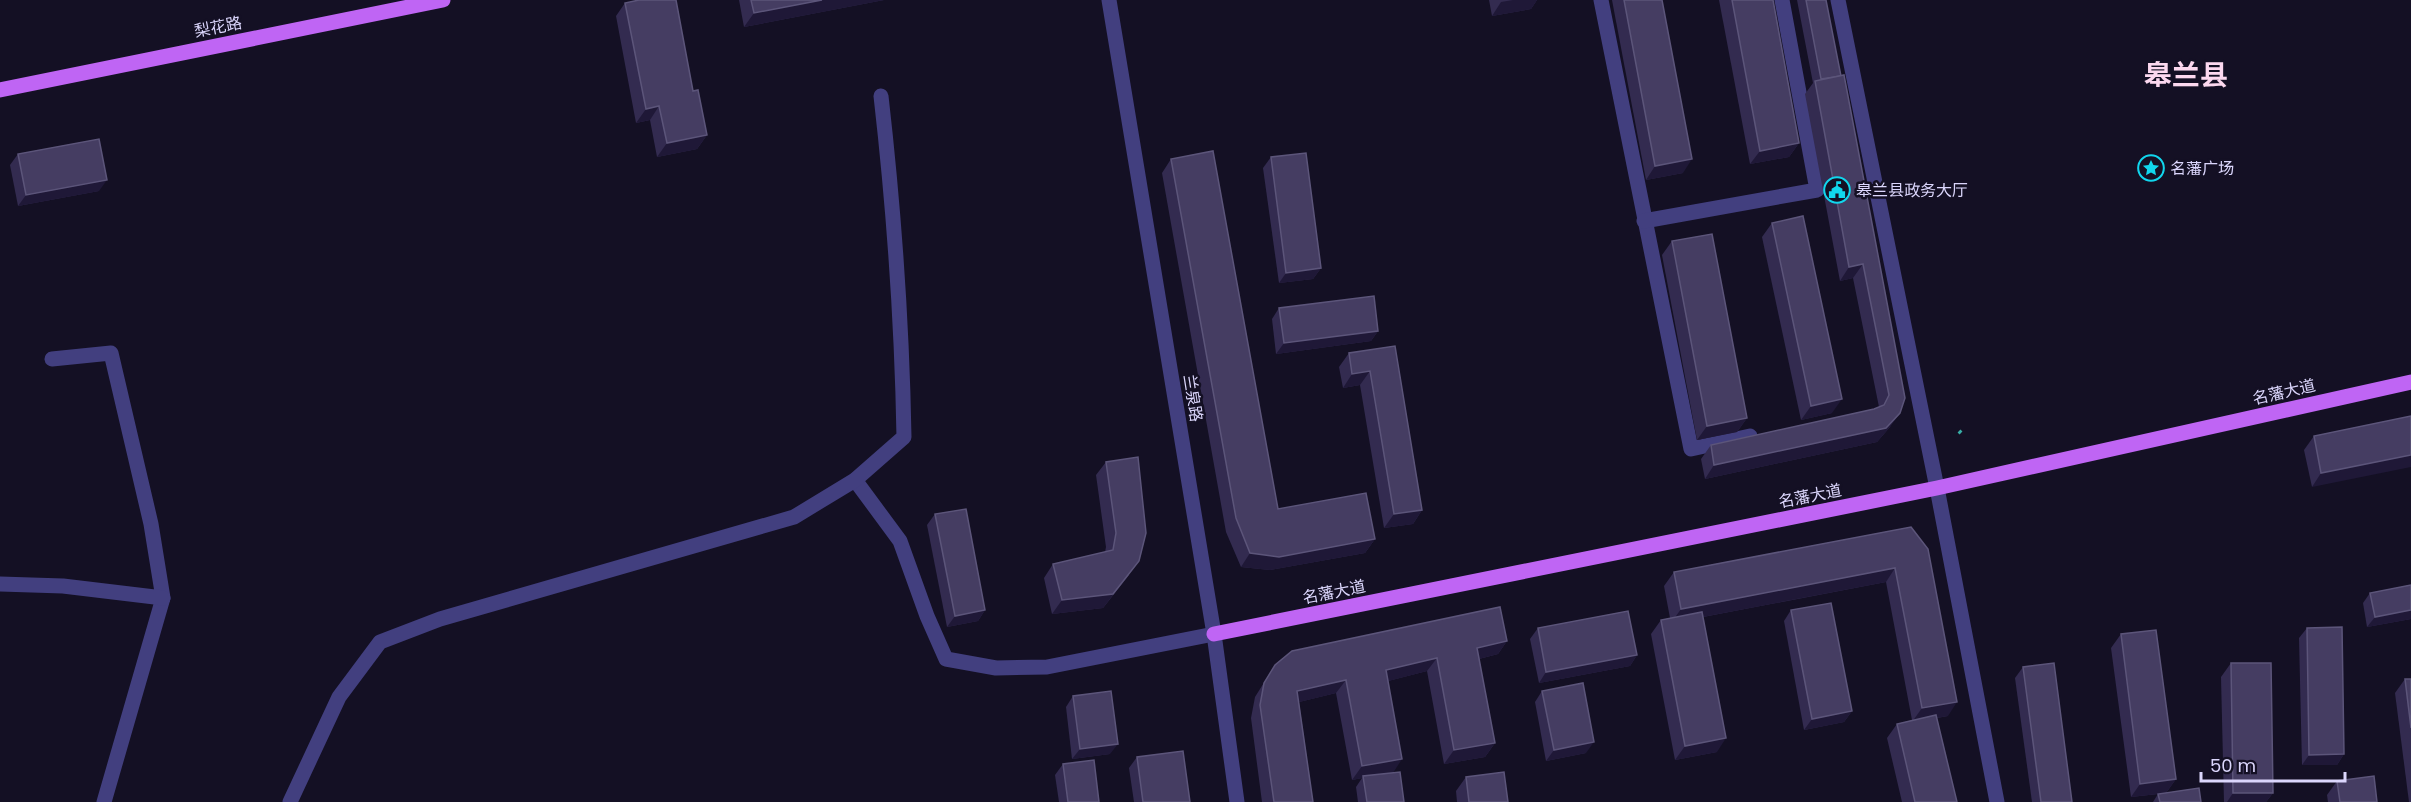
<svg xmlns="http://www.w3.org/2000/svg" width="2411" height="802" font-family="Poppins,'Noto Sans SC',sans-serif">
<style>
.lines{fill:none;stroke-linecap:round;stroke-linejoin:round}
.path{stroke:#38aea7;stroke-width:4;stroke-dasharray:3 4.5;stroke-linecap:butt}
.minor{stroke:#423f7f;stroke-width:15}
.major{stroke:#bf65f4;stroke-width:15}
.wall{fill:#332b50}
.shaded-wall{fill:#1f1837}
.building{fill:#453d62;stroke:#5c557a;stroke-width:1.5}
.labels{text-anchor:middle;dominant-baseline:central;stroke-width:5;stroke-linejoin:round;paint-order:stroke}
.street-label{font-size:16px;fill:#dbd6fc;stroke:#141024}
.poi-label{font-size:16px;fill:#dbd6fc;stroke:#141024;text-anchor:start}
.town-label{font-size:28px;font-weight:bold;fill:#fcd8ef;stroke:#141024}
</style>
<rect width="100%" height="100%" fill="#141024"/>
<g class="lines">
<!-- path -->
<polyline class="path" points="1959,431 1961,433"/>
<!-- minor -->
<g class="minor">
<polyline points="1109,0 1214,634 1237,802"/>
<polyline points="1601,0 1691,449 1750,436"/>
<polyline points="1838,0 1937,488 1997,802"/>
<polyline points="1644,221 1817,190 1782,0"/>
<polyline points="52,359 111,353 151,524 163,598 104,802"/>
<polyline points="855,480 900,541 927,616 946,659 996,668 1047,667 1214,634"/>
<polyline points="0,584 63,586 163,598"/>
<path d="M290 802 339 697 380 642 440 619 794 517 855 480 904 437C902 323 894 210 881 96"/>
</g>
<!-- major -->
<g class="major">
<polyline points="0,90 443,0"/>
<polyline points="1214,634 1937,488 2411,382"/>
</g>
</g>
<!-- wall -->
<g class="wall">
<polygon points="739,0 884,0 744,27"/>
<polygon points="1489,0 1537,0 1531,9 1492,16"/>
<polygon points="1612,0 1662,0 1683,173 1646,180"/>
<polygon points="1719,0 1773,0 1799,143 1789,157 1750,164"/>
<polygon points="1797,0 1826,0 1905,398 1890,427 1877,442 1705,479 1701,459 1711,445 1874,409 1879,407 1853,278 1840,281 1805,94 1813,83"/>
<polygon points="625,3 693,91 707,135 697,149 657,157 650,120 636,123 616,16"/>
<polygon points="18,154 99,191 18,206 10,165"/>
<polygon points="1271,157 1321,268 1313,279 1279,283 1263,168"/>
<polygon points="1171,159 1278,509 1375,539 1365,553 1270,570 1241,567 1226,532 1162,173"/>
<polygon points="1772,223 1832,413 1801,420 1762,237"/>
<polygon points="1672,241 1747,418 1737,432 1697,440 1662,255"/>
<polygon points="1279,308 1378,331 1371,341 1276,354 1272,319"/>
<polygon points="1395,346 1422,510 1413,524 1384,528 1360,385 1343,388 1339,367 1349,353"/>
<polygon points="2411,416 2312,487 2304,450 2314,436"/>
<polygon points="1106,462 1129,575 1103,608 1052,614 1044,578 1053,564 1105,552 1106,547 1096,475"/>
<polygon points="935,514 985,610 978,621 947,627 927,525"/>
<polygon points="1911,527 1948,716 1937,718 1957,802 1902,802 1887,738 1897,724 1912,720 1886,582 1703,617 1717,752 1675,760 1651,634 1661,620 1670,618 1664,586 1674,572"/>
<polygon points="2411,585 2411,619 2367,627 2363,603 2370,593"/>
<polygon points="1791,610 1852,711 1844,722 1804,730 1784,621"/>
<polygon points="1538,628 1637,655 1630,666 1539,683 1530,639"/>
<polygon points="2307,628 2344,754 2337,765 2302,765 2299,638"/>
<polygon points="2121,634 2176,779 2166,793 2201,802 2153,802 2158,794 2131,797 2111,648"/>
<polygon points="1507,641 1498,654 1479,659 1495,743 1485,757 1444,764 1427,671 1388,681 1393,773 1404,802 1358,802 1356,787 1362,778 1352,780 1336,693 1299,702 1313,802 1262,802 1251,718 1255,697 1275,665"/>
<polygon points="2231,663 2273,793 2266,802 2224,802 2221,677"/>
<polygon points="2023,667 2072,802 2032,802 2015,678"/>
<polygon points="2405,679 2411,679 2411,802 2409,802 2395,693"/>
<polygon points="1542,691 1586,753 1546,761 1535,702"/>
<polygon points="1073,696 1110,754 1072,759 1066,707"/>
<polygon points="1137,757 1190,802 1134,802 1129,768"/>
<polygon points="1063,764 1099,802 1059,802 1055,775"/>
<polygon points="1466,777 1508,802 1457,802 1456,791"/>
<polygon points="2337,781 2377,802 2328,802 2327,795"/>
</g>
<!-- shaded-wall -->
<g class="shaded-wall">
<polygon points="822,0 884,0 744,27 754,13"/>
<polygon points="1513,0 1537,0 1531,9 1492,16 1501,2"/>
<polygon points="659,106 650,120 636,123 646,109"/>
<polygon points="707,135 697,149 657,157 667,143"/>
<polygon points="1799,143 1789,157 1750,164 1760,151"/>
<polygon points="1692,159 1683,173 1646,180 1655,166"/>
<polygon points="107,180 99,191 18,206 26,195"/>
<polygon points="1863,264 1853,278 1840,281 1849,267"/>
<polygon points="1321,268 1313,279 1279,283 1286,273"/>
<polygon points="1378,331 1371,341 1276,354 1284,343"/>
<polygon points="1370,371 1360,385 1343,388 1352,374"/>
<polygon points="1842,399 1832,413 1801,420 1811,406"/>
<polygon points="1900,413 1890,427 1877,442 1705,479 1714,465"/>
<polygon points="1747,418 1737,432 1697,440 1707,426"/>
<polygon points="2411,455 2411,467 2312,487 2321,473"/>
<polygon points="1422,510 1413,524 1384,528 1394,514"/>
<polygon points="1375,539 1365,553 1270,570 1241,567 1250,553"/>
<polygon points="1139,561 1103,608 1052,614 1062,600"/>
<polygon points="1895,568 1886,582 1671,623 1681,609"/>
<polygon points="985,610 978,621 947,627 955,616"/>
<polygon points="2411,610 2411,619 2367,627 2375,617"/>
<polygon points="1507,641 1498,654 1467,662 1477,648"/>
<polygon points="1637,655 1630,666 1539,683 1546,672"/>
<polygon points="1437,658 1427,671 1377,684 1386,670"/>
<polygon points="1346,680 1336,693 1287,705 1297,691"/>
<polygon points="1957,702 1948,716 1912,722 1922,708"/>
<polygon points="1852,711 1844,722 1804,730 1812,719"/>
<polygon points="1726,738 1717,752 1675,760 1685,746"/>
<polygon points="1594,742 1586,753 1546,761 1554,750"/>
<polygon points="1495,743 1485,757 1444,764 1454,750"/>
<polygon points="1118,744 1110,754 1072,759 1080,749"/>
<polygon points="2344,754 2337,765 2302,765 2309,755"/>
<polygon points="1402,759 1393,773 1363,776 1362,778 1352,780 1362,766"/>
<polygon points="2176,779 2166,793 2131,797 2140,784"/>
<polygon points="2233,793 2273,793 2266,802 2227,802"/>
</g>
<!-- building -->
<g class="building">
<polygon points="639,0 676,0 693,91 698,90 707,135 667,143 659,106 646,109 625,3"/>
<polygon points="751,0 822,0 754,13"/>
<polygon points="1624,0 1662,0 1692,159 1655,166"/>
<polygon points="1732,0 1773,0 1799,143 1760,151"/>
<polygon points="1806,0 1826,0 1841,76 1821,79"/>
<polygon points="1844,75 1905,398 1900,413 1886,428 1714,465 1711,445 1874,409 1884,405 1889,395 1863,264 1849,267 1815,81"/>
<polygon points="99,139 107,180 26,195 18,154"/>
<polygon points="1213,151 1278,509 1366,493 1375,539 1279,557 1250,553 1236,518 1171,159"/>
<polygon points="1306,153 1321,268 1286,273 1271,157"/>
<polygon points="1803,216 1842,399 1811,406 1772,223"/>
<polygon points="1712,234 1747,418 1707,426 1672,241"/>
<polygon points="1374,296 1378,331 1284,343 1279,308"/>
<polygon points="1395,346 1422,510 1394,514 1370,371 1352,374 1349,353"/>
<polygon points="2411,416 2411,455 2321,473 2314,436"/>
<polygon points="1138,457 1146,533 1139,561 1113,594 1062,600 1053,564 1113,550 1116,533 1106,462"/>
<polygon points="966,509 985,610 955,616 935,514"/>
<polygon points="1911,527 1928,549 1957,702 1922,708 1895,568 1681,609 1674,572"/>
<polygon points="2411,585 2411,610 2375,617 2370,593"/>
<polygon points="1831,603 1852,711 1812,719 1791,610"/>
<polygon points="1500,607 1507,641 1477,648 1495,743 1454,750 1437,658 1386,670 1402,759 1362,766 1346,680 1297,691 1313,802 1274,802 1260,705 1264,683 1275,665 1292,651"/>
<polygon points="1628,611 1637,655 1546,672 1538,628"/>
<polygon points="1702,612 1726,738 1685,746 1661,620"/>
<polygon points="2342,627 2344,754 2309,755 2307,628"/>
<polygon points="2156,630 2176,779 2140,784 2121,634"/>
<polygon points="2054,663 2072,802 2041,802 2023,667"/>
<polygon points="2231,663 2271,663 2273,793 2233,793"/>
<polygon points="2405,679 2411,679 2411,728"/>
<polygon points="1583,683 1594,742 1554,750 1542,691"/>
<polygon points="1111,691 1118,744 1080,749 1073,696"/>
<polygon points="1936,715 1957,802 1915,802 1897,724"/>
<polygon points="1183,751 1190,802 1143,802 1137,757"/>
<polygon points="1094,760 1099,802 1068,802 1063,764"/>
<polygon points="1400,772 1404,802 1367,802 1363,776"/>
<polygon points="1504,772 1508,802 1469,802 1466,777"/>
<polygon points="2374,776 2377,802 2340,802 2337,781"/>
<polygon points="2199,788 2201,802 2160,802 2158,794"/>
</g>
<!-- icons -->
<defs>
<g id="sight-ring" transform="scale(1.35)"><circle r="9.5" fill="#141024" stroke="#11d6ed" stroke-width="1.5"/><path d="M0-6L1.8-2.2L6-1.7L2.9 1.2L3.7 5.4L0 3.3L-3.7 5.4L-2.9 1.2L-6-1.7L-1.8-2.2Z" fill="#11d6ed"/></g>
<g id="civic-ring" transform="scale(1.35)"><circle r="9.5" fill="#141024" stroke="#11d6ed" stroke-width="1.5"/><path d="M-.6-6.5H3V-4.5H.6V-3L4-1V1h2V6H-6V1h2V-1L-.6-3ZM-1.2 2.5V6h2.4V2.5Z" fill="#11d6ed"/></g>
</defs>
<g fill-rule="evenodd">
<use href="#sight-ring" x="2151" y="168"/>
<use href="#civic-ring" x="1837" y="190"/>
</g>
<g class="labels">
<!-- street labels -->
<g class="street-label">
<text transform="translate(218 27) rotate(-11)">梨花路</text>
<text transform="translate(2284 392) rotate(-13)">名藩大道</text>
<text transform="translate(1193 398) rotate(81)">兰泉路</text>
<text transform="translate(1810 496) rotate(-11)">名藩大道</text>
<text transform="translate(1334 592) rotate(-11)">名藩大道</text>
</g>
<!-- poi labels -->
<g class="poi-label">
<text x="2170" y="168">名藩广场</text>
<text x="1856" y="190">皋兰县政务大厅</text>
</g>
<!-- town labels -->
<g class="town-label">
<text x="2186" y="75">皋兰县</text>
</g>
</g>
<!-- scale -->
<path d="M2201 772v9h144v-9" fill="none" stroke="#dbd6fc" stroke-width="3"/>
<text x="2210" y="772" font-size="18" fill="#dbd6fc" stroke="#141024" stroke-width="4.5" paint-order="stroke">50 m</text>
</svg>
